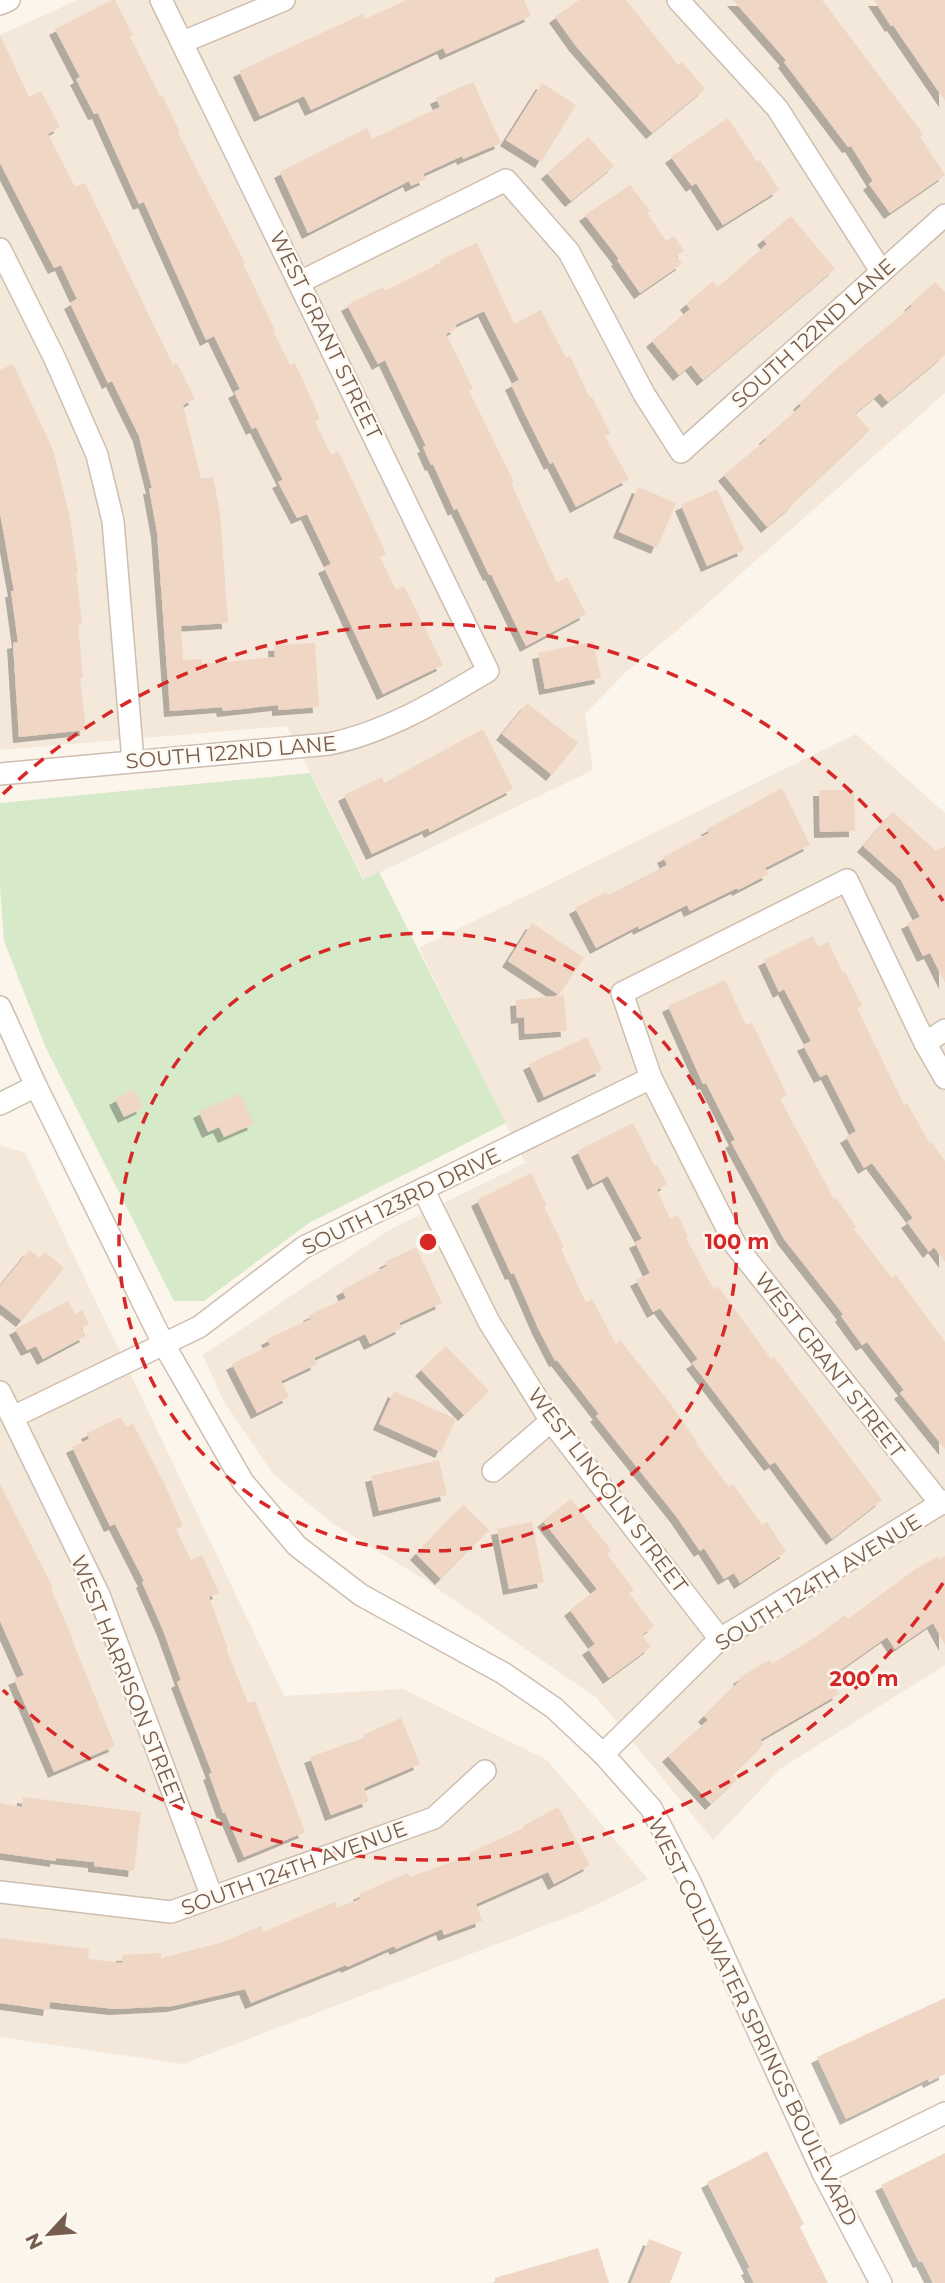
<svg xmlns="http://www.w3.org/2000/svg" width="945" height="2283" font-family="Montserrat,sans-serif">
<style>
.residential{fill:#f3e8d9}
.green{fill:#d6e9c9}
.building{fill:#f0d6c4;filter:url(#shadow)}
.lines{fill:none;stroke-linecap:round;stroke-linejoin:round}
.minor-casing{stroke:#cebeb1;stroke-width:24}
.minor{stroke:#fff;stroke-width:21}
.ring{fill:none;stroke:#d62828;stroke-width:3.5;stroke-dasharray:12 9}
.labels{text-anchor:middle;dominant-baseline:central;stroke-width:5;stroke-linejoin:round;paint-order:stroke}
.street-label{font-size:21px;fill:#765d4f;stroke:#fef9f1}
.centre{fill:#d62828;stroke:#fef9f1;stroke-width:3.5}
.ring-label{font-size:21px;text-anchor:middle;font-weight:bold;fill:#d62828;stroke:#fef9f1;stroke-width:5;stroke-linejoin:round;paint-order:stroke}
</style>
<defs>
<filter id="shadow"><feDropShadow dx="-6" dy="6" stdDeviation="0" flood-color="#0004"/></filter>
</defs>
<rect width="100%" height="100%" fill="#fcf5eb"/>
<!-- residential -->
<g class="residential">
<polygon points="78,0 945,0 945,393 673,634 626,672 585,714 593,770 364,880 287,726 0,750 0,35"/>
<polygon points="856,734 945,813 945,1665 780,1769 713,1840 597,1698 425,1580 332,1523 273,1474 223,1400 203,1355 391,1229 525,1163 419,948"/>
<polygon points="0,1145 25,1153 284,1696 403,1689 547,1760 648,1879 583,1911 183,2064 0,2037"/>
</g>
<!-- green -->
<polygon class="green" points="310,773 363,880 379,872 506,1123 309,1223 204,1301 174,1301 45,1046 4,941 0,887 0,803"/>
<!-- building -->
<g class="building">
<polygon points="112,0 115,0 133,35 130,37 160,96 162,95 180,132 178,133 245,263 243,264 275,330 273,331 290,365 295,363 312,400 320,419 315,422 331,455 338,451 356,488 386,554 380,557 396,590 404,586 443,665 383,694 324,567 331,564 307,514 297,518 278,482 283,480 256,427 252,429 234,392 240,389 214,336 206,340 144,202 139,204 98,113 94,114 76,79 80,77 55,29"/>
<polygon points="407,0 524,0 531,16 446,54 443,48 311,110 304,96 260,116 239,71 363,14 365,19"/>
<polygon points="579,0 626,0 678,65 682,62 705,89 652,133 575,45 555,17"/>
<polygon points="733,0 822,0 923,134 920,137 945,175 890,213 869,184 873,181 851,146 848,147 784,62 786,60"/>
<polygon points="874,0 945,0 945,101 893,25 891,26"/>
<polygon points="0,35 29,97 41,91 60,127 48,134 75,187 85,183 173,365 177,363 195,399 183,405 201,479 213,477 220,513 228,623 181,626 183,660 202,659 202,664 275,657 274,645 315,643 319,707 278,710 278,705 223,711 222,707 170,711 157,532 149,488 152,488 139,436 112,381 108,383 70,303 77,299 61,265 54,268 0,163"/>
<polygon points="473,82 501,143 463,159 462,156 423,174 426,179 411,186 409,181 308,233 280,172 367,128 372,139 440,107 436,98"/>
<polygon points="542,83 576,105 541,162 506,140"/>
<polygon points="728,118 757,162 760,160 779,190 723,225 696,183 692,186 671,157"/>
<polygon points="588,137 614,166 571,201 547,173"/>
<polygon points="630,185 650,211 647,213 666,241 674,236 684,251 676,256 682,264 640,293 617,260 619,259 585,215"/>
<polygon points="791,216 835,269 703,380 691,365 679,375 652,341 690,309 686,304 713,281 718,287 767,244 763,239"/>
<polygon points="477,243 514,324 541,310 566,358 570,356 590,398 592,397 610,433 605,436 629,479 576,507 553,462 550,464 525,414 511,384 519,380 484,311 455,325 457,328 446,334 473,389 469,391 514,482 511,483 557,583 567,577 586,614 526,646 491,574 489,575 457,508 454,510 433,464 431,465 423,447 426,446 385,360 378,364 347,305 383,287 385,291 441,263 440,260"/>
<polygon points="935,282 945,292 945,355 888,402 880,393 855,414 870,430 793,503 794,504 767,527 724,475 766,440 765,438 801,406 799,404 836,369 912,306 910,305"/>
<polygon points="13,364 53,450 69,514 78,573 76,573 82,624 78,625 83,678 80,678 86,730 19,737 13,643 18,642 11,591 14,591 0,513 0,370"/>
<polygon points="638,487 676,503 657,548 619,532"/>
<polygon points="717,489 744,550 707,566 681,505"/>
<polygon points="593,642 601,678 545,689 538,653"/>
<polygon points="527,703 578,743 552,775 502,734"/>
<polygon points="483,729 513,789 430,832 428,828 372,854 344,795 382,777 384,783"/>
<polygon points="782,788 810,845 765,868 769,874 738,890 737,888 690,911 687,905 639,929 638,926 596,948 575,908 606,892 608,895 667,865 663,857 709,833 707,829"/>
<polygon points="819,790 854,790 855,831 820,832"/>
<polygon points="893,812 936,851 945,846 945,983 930,953 923,956 907,923 920,917 901,880 863,846"/>
<polygon points="532,923 584,958 559,995 508,961"/>
<polygon points="813,936 818,947 828,942 843,973 845,972 862,1005 857,1008 904,1105 907,1103 930,1144 932,1143 945,1161 945,1262 934,1247 929,1252 907,1222 913,1218 872,1163 864,1168 846,1137 856,1131 827,1074 820,1077 803,1045 811,1041 784,989 779,992 764,960"/>
<polygon points="725,980 746,1025 752,1023 787,1095 780,1099 834,1199 836,1197 856,1227 854,1229 892,1278 896,1275 945,1342 945,1449 900,1393 904,1390 867,1342 862,1345 841,1316 843,1314 784,1239 731,1142 735,1140 706,1083 703,1084 668,1006"/>
<polygon points="564,995 567,1031 525,1034 524,1017 517,1018 516,1000"/>
<polygon points="587,1037 602,1070 544,1097 529,1064"/>
<polygon points="134,1089 143,1108 124,1117 115,1099"/>
<polygon points="240,1093 254,1124 224,1137 219,1127 208,1132 199,1112"/>
<polygon points="633,1123 655,1166 657,1165 667,1184 657,1190 670,1219 678,1215 688,1237 686,1238 714,1290 718,1286 771,1359 774,1357 882,1500 832,1539 775,1462 770,1465 692,1363 698,1359 660,1308 653,1312 636,1280 650,1273 635,1242 642,1239 608,1176 593,1184 577,1151"/>
<polygon points="531,1173 547,1206 544,1207 564,1247 561,1249 586,1303 592,1299 616,1344 620,1340 670,1403 697,1442 696,1443 729,1487 733,1484 762,1525 767,1522 786,1552 740,1583 734,1573 724,1579 704,1548 700,1551 676,1516 596,1416 599,1414 557,1360 555,1361 538,1328 514,1273 511,1274 477,1200"/>
<polygon points="416,1247 442,1303 399,1323 402,1328 370,1344 365,1334 314,1358 317,1364 281,1381 289,1397 257,1413 232,1364 270,1345 267,1339 311,1319 309,1315 346,1298 342,1290 387,1266 385,1262"/>
<polygon points="29,1250 40,1258 45,1252 64,1268 22,1321 0,1304 0,1286"/>
<polygon points="68,1301 75,1314 82,1310 89,1324 81,1328 86,1336 43,1359 36,1346 27,1350 15,1329"/>
<polygon points="446,1346 489,1391 464,1415 421,1370"/>
<polygon points="394,1391 456,1419 441,1452 379,1424"/>
<polygon points="121,1417 126,1427 133,1424 165,1485 183,1526 176,1529 191,1560 202,1555 219,1593 209,1597 228,1649 226,1649 248,1703 255,1701 305,1832 244,1857 225,1812 223,1813 209,1774 212,1773 177,1682 181,1680 163,1630 142,1582 144,1581 115,1524 110,1526 72,1447 89,1439 87,1433"/>
<polygon points="439,1460 447,1495 379,1511 371,1476"/>
<polygon points="0,1484 53,1588 51,1589 73,1639 72,1640 115,1746 54,1772 14,1679 24,1675 0,1621"/>
<polygon points="571,1499 611,1550 607,1554 634,1590 629,1593 654,1626 642,1635 651,1647 609,1678 588,1649 595,1644 570,1610 597,1589 543,1521"/>
<polygon points="463,1505 489,1530 441,1579 416,1554"/>
<polygon points="532,1522 544,1582 509,1589 497,1529"/>
<polygon points="945,1556 945,1645 933,1623 895,1649 887,1637 829,1678 839,1694 760,1740 764,1744 733,1775 737,1780 711,1804 668,1756 708,1720 704,1716 740,1680 739,1678 769,1660 772,1664 817,1636 845,1615 848,1619 917,1568 938,1557 939,1560"/>
<polygon points="401,1718 420,1764 364,1788 369,1801 331,1815 310,1757 364,1738 363,1735"/>
<polygon points="23,1797 141,1812 134,1871 94,1866 94,1862 56,1858 56,1861 0,1853 0,1803 22,1807"/>
<polygon points="558,1807 590,1865 554,1884 548,1872 476,1904 482,1921 444,1935 442,1929 396,1949 394,1946 347,1967 346,1965 251,2003 245,1989 173,2006 115,2009 50,2002 49,2010 0,2003 0,1938 89,1949 88,1959 122,1963 122,1955 161,1953 161,1958 220,1943 261,1926 263,1932 335,1902 337,1908 360,1899 359,1894 408,1873 410,1877 470,1855 469,1853 524,1828 523,1826"/>
<polygon points="945,1998 945,2074 929,2082 928,2079 846,2119 817,2057"/>
<polygon points="767,2151 804,2224 800,2227 828,2283 754,2283 747,2269 750,2268 707,2182"/>
<polygon points="945,2153 945,2283 933,2283 922,2261 919,2262 881,2185"/>
<polygon points="649,2239 682,2252 670,2283 631,2283"/>
<polygon points="598,2248 609,2283 495,2283 495,2278"/>
</g>
<g class="lines">
<!-- minor casing -->
<g class="minor-casing">
<g id="minor">
<polyline points="678,0 777,108 881,271"/>
<polyline points="0,4 9,0"/>
<polyline points="183,42 284,0"/>
<polyline points="0,249 55,359 97,455 113,521 133,761"/>
<polyline points="300,282 506,180 569,252 644,394 681,452 945,215"/>
<path d="M0 774 329 744C387 732 438 701 488 671L161 0"/>
<polyline points="0,1007 36,1086 163,1343 243,1482 297,1546 361,1595 503,1673 554,1708 603,1754 651,1808 690,1882 823,2173 881,2283"/>
<polyline points="925,1043 945,1030"/>
<polyline points="0,1104 36,1086"/>
<polyline points="423,1189 489,1322 551,1421 720,1639"/>
<polyline points="0,1392 99,1595 212,1897"/>
<polyline points="13,1417 199,1327 304,1247 651,1078"/>
<polyline points="493,1471 551,1421"/>
<polyline points="941,1504 736,1246 651,1078 622,993 847,880 925,1043 945,1078"/>
<polyline points="603,1754 720,1639 945,1501"/>
<polyline points="0,1892 171,1912 434,1818 485,1771"/>
<polyline points="823,2173 945,2113"/>
</g>
</g>
<!-- minor -->
<use href="#minor" class="minor"/>
</g>
<!-- distance rings -->
<g class="ring">
<circle cx="428" cy="1242" r="309"/>
<path d="M943 1583A617 617 0 0 1 3 1690M3 794A617 617 0 0 1 943 901"/>
</g>
<g class="labels">
<!-- street labels -->
<g class="street-label">
<text transform="translate(813 333) rotate(-42)">SOUTH 122ND LANE</text>
<text transform="translate(326 335) rotate(64)">WEST GRANT STREET</text>
<text transform="translate(231 752) rotate(-5)">SOUTH 122ND LANE</text>
<text transform="translate(401 1201) rotate(-26)">SOUTH 123RD DRIVE</text>
<text transform="translate(830 1365) rotate(52)">WEST GRANT STREET</text>
<text transform="translate(608 1490) rotate(53)">WEST LINCOLN STREET</text>
<text transform="translate(818 1582) rotate(-32)">SOUTH 124TH AVENUE</text>
<text transform="translate(128 1681) rotate(68)">WEST HARRISON STREET</text>
<text transform="translate(294 1868) rotate(-20)">SOUTH 124TH AVENUE</text>
<text transform="translate(753 2022) rotate(64)">WEST COLDWATER SPRINGS BOULEVARD</text>
</g>
</g>
<circle cx="428" cy="1242" r="10" class="centre"/>
<g class="ring-label">
<text x="737" y="1249">100 m</text>
<text x="864" y="1686">200 m</text>
</g>
<!-- north arrow -->
<g transform="translate(49 2234) rotate(244)" stroke="#fef9f1" stroke-width="5" paint-order="stroke">
<path d="M0-5L12 26L0 18L-12 26Z" fill="#765d4f"/>
<text y="-10" font-size="19" font-weight="bold" text-anchor="middle" fill="#765d4f">N</text>
</g>
</svg>
